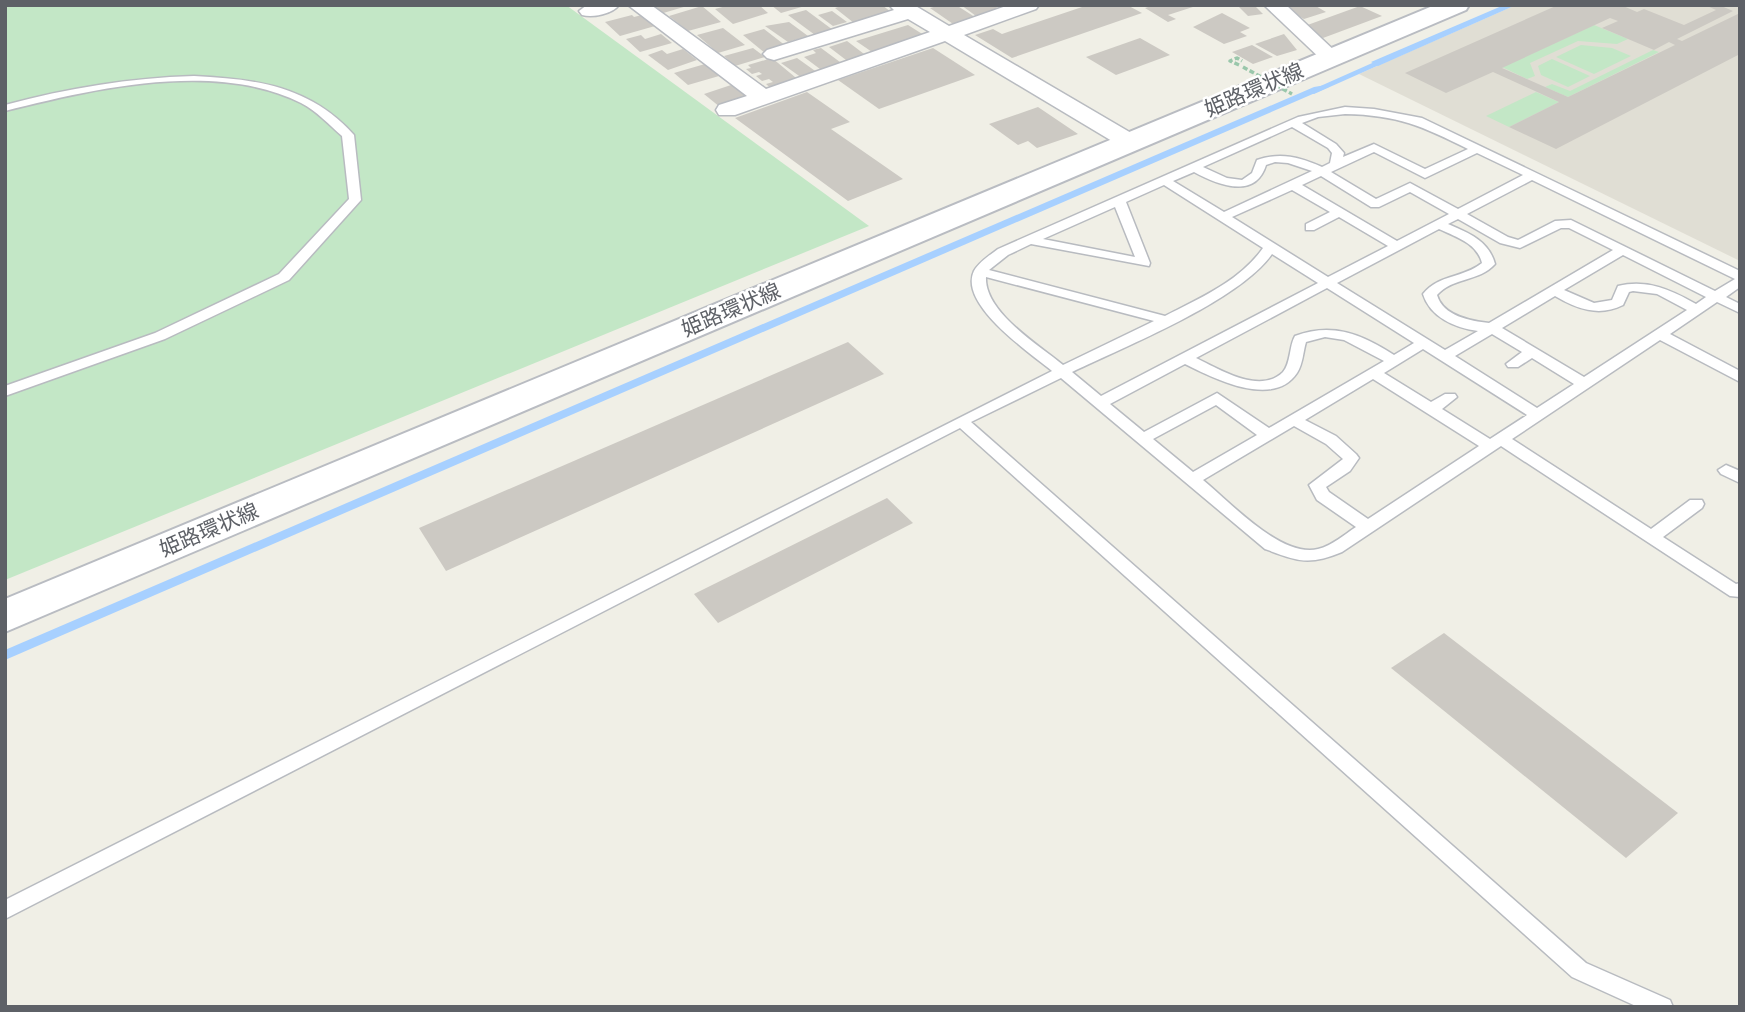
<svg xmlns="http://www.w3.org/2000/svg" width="1745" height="1012" font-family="Karla,'Noto Sans JP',sans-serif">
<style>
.education{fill:#e0ded4}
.green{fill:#c3e7c6}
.water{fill:#a7d0ff}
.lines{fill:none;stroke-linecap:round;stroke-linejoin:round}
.stream{fill:#a7d0ff;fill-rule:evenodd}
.building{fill:#ccc9c3;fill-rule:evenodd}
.service-casing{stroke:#b8bbc0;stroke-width:3}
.minor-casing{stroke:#b8bbc0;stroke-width:3}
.secondary-casing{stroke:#b9bcc2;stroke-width:4}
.path{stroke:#9ac7ab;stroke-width:3.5;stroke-dasharray:5 2.5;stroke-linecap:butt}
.service{fill:#fff;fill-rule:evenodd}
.minor{fill:#fff;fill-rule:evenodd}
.secondary{fill:#fff;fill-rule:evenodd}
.path-bridge{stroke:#9ac7ab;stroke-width:3.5;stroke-dasharray:5 2.5;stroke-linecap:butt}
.labels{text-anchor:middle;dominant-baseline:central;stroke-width:5;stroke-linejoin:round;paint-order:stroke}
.street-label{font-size:21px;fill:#5e6167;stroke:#fff}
</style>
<rect width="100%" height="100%" fill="#f0efe6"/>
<!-- education -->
<polygon class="education" points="1516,5 1740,5 1740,261 1359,74"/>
<!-- green -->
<g class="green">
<polygon points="5,5 566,5 869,226 5,580"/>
<polygon points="1594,25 1628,39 1617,44 1578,41 1530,63 1535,76 1527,79 1502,67"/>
<polygon points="1581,45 1612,48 1631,56 1594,74 1556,57"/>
<polygon points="1653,50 1659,52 1568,97 1545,87 1552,84 1570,91"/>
<polygon points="1552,59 1590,76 1568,87 1541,75 1538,66"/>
<polygon points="1536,92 1559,102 1509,127 1486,116"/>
</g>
<!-- water -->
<g class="water">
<polygon points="1504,5 1516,5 1378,66 1371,62"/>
<polygon points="1326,85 1329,87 5,660 5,650 1314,87"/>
</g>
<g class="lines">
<!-- stream -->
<polygon class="stream" points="1388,56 1395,58 1314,94 1307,92"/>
</g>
<!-- building -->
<g class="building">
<polygon points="650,5 687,5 687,6 660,14"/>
<polygon points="730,5 759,5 768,13 733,24 715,9"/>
<polygon points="771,5 805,5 805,6 781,13"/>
<polygon points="844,5 882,5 891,12 854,23 835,8"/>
<polygon points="941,5 956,5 978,19 956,26 930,8"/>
<polygon points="961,5 993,5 999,9 976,16"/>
<polygon points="1088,5 1127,5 1142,13 1012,58 975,35 993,29 1002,34"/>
<polygon points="1154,5 1196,5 1196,6 1168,15 1176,19 1168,22 1145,8"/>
<polygon points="1237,5 1254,5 1263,14 1248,16"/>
<polygon points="1278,5 1314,5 1326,12 1304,19"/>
<path d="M1558 5H1621L1637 12 1644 9 1684 25 1716 10 1705 5H1719L1733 11 1677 39 1682 41 1740 13V54L1556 149 1509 127 1559 102 1493 72 1446 93 1405 73ZM1610 18 1618 21 1602 28 1654 50 1669 42 1675 45 1568 97 1502 68Z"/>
<polygon points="702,6 721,22 688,31 669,16"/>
<polygon points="1360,6 1382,16 1323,38 1302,27"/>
<polygon points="806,10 833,30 815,35 788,15"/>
<polygon points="832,11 847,22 833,26 818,15"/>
<polygon points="1222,13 1250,28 1240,32 1247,36 1224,44 1193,27"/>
<polygon points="632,15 634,17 642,15 655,26 620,36 605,22"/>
<polygon points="789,22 808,36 788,42 765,26"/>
<polygon points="908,25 927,37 875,54 856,41"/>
<polygon points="723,28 745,45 718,53 697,35"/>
<polygon points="764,29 786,46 765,53 743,35"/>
<polygon points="661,34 672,43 640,52 626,39 641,35 645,39"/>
<polygon points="1284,34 1297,50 1277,56 1255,44"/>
<polygon points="1140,38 1170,55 1116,75 1086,57"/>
<polygon points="847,41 868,57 850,63 829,47"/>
<polygon points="1252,45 1273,57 1253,64 1232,52"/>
<polygon points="753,48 765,57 735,66 724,56"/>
<polygon points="821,48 844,65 824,72 804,57 816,53 813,50"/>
<polygon points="933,48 975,75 879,109 838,80"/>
<polygon points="683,49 697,60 668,70 648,55 662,50 667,54"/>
<polygon points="772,58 801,82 774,91 766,84 773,82 769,79 762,81 756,76 762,74 759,72 752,74 746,69 751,68 748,65"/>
<polygon points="797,58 818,73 802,78 781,63"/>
<polygon points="705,64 719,76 688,85 674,73"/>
<polygon points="734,84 750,98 720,107 704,94"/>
<polygon points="807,92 850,122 831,129 903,179 848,201 735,118"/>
<polygon points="1038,107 1078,134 1037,148 1028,141 1018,145 989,124"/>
<polygon points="848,342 884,374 446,571 419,528"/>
<polygon points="887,498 913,523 718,623 694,594"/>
<polygon points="1444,633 1678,813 1626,858 1391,668"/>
</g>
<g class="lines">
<!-- service casing -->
<g class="service-casing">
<g id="service">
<path d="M194 76C256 79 310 86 354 135L361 200 289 280 165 339 5 396V386L155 333 279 274 349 199 342 136C329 125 317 111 301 103 215 60 93 89 5 111V105C68 88 129 78 194 76Z"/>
<path d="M1345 107 1374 109 1422 118 1740 271V287L1726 297 1740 304V313L1717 302 1670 334 1740 371V382L1660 340 1512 439 1651 529 1690 500H1702L1704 504 1702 508 1663 537 1736 584 1740 583V597L1730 596 1501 446 1342 552C1309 566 1297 561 1265 549L1061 378 971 422 1586 963 1670 1000 1673 1007H1638L1572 977 960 428 5 919V900L1052 371C1030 353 958 304 974 271 979 262 990 255 998 249L1298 117ZM1345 114C1398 115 1422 126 1468 149L1425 169 1374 144 1343 157 1344 153 1336 144 1302 123 1318 117ZM1292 127 1328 148 1332 153 1330 163 1322 167C1299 157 1281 152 1257 160L1252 173 1242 180 1227 178 1203 167ZM1374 152 1425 178 1477 153 1523 175 1458 209 1410 183 1376 199 1331 172ZM1275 162 1288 163 1312 171 1224 212 1173 181 1194 172C1218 185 1255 200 1266 165ZM1321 176 1371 207H1379L1410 192 1449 214 1397 241 1302 185ZM1532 180 1735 279 1715 291 1571 220 1555 221 1518 240 1508 237 1467 214ZM1164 185 1263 248C1240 281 1200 298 1165 316L989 270 1008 255 1031 244 1149 266 1150 263 1126 202ZM1292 190 1330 212 1306 224V230H1314L1339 217 1388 246 1328 277 1232 217ZM1115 207 1135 257 1043 239ZM1458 219 1500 243 1520 248 1561 228H1569L1613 250 1489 323C1470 321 1443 316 1437 295 1453 277 1479 282 1495 264 1489 241 1469 233 1448 224ZM1439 229C1456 237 1477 243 1482 263 1464 278 1439 274 1423 294 1430 317 1455 328 1478 331L1445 350 1337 283ZM1272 254 1318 283 1101 396 1072 372C1126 346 1239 301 1272 254ZM1623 255 1706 297 1696 304C1671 290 1648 279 1618 286L1612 300 1594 303 1564 290ZM986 277 1154 321 1063 365C1039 345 984 312 986 277ZM1327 288 1414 343 1394 355C1362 334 1332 322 1295 336 1289 346 1291 363 1283 372 1260 395 1219 369 1196 358ZM1633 291 1657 294 1687 310 1584 377 1502 328 1555 296C1577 309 1599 317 1623 305L1629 292ZM1492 334 1522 352 1506 364 1508 367H1518L1532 358 1574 384 1537 408 1455 356ZM1325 337 1344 340 1384 361 1269 428 1217 393 1144 432 1110 404 1185 364C1213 378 1273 409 1297 373 1303 364 1303 352 1306 342ZM1423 349 1527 415 1490 439 1442 409 1457 397 1455 394H1445L1431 402 1384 373ZM1373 379 1479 446 1368 519 1329 492 1326 487 1350 471 1359 458 1356 454 1336 436 1305 420ZM1216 405 1257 435 1193 472 1153 439ZM1294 426 1326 444 1343 459 1309 485 1317 500 1356 527C1345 534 1332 546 1318 549 1281 558 1230 502 1203 480Z"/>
<polygon points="1726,465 1740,471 1740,483 1721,474 1718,470"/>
</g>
</g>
<!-- minor casing -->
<g class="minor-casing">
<g id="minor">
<path d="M587 5H619C612 14 593 18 582 15L579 11Z"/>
<polygon points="628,5 651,5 766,89 930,32 908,19 774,60 767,58 763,54 767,50 894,10 889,5 914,5 949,26 1009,5 1039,5 1036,9 964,35 1138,137 1142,142 1138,147 1122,147 945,41 735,115 719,115 716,110 719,105 747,96"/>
<polygon points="1264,5 1286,5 1338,54 1342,58 1338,62 1324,62"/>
</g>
</g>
<!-- secondary casing -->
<g class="secondary-casing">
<polygon id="secondary" points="1435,5 1469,5 1466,10 5,632 5,599"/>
</g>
<!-- path -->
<polyline class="path" points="1239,65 1230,61 1237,58 1242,61"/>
<!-- service -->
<use href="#service" class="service"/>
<!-- minor -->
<use href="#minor" class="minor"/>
<!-- secondary -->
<use href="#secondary" class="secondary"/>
<!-- path-bridge -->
<polyline class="path-bridge" points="1243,67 1292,94"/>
</g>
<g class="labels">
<!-- street labels -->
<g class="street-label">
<text transform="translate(1254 90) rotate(-23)">姫路環状線</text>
<text transform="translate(731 310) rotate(-23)">姫路環状線</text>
<text transform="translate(209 530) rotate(-23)">姫路環状線</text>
</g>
</g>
<!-- border -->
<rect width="1745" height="1012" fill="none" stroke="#5e6167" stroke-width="14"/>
</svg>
